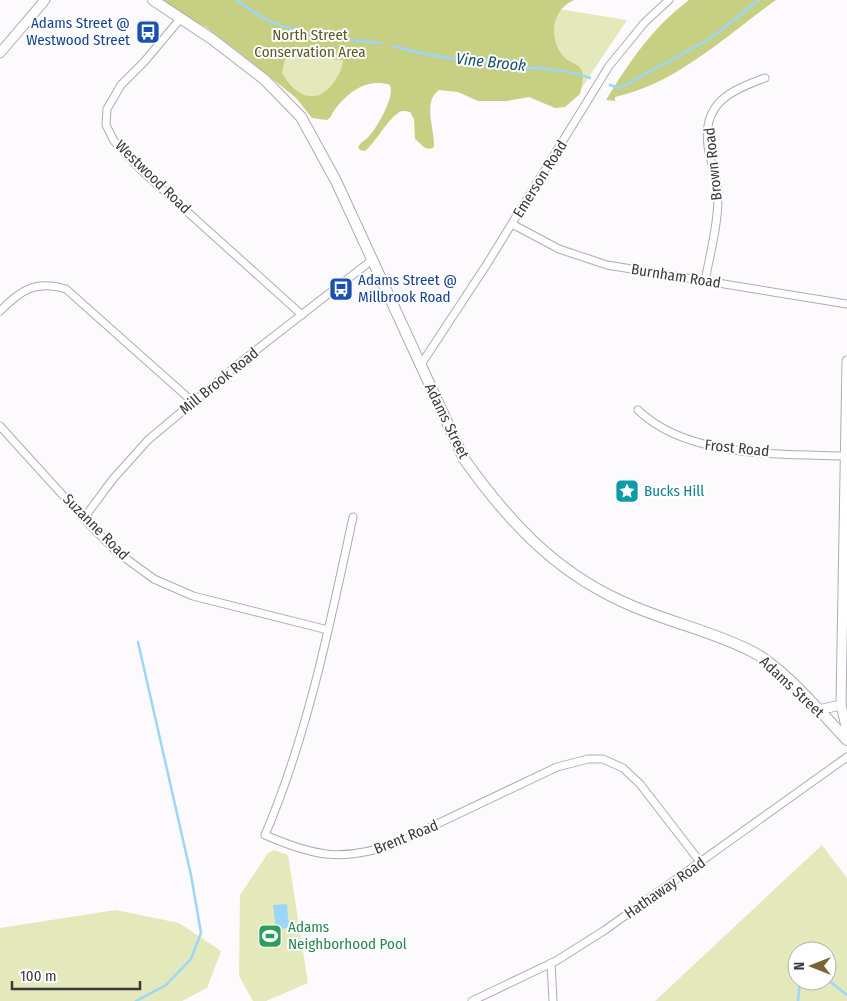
<svg xmlns="http://www.w3.org/2000/svg" width="847" height="1001" font-family="'Fira Sans Condensed',sans-serif">
<style>
.green{fill:#e4e9bb;fill-rule:evenodd}
.forest{fill:#c7cf82;fill-rule:evenodd}
.water{fill:#9cd6fb}
.lines{fill:none;stroke-linecap:round;stroke-linejoin:round}
.stream{stroke:#9cd6fb;stroke-width:2.5}
.minor-casing{stroke:#b3a8b8;stroke-width:9}
.tertiary-casing{stroke:#b3a8b8;stroke-width:11}
.secondary-casing{stroke:#b3a8b8;stroke-width:12}
.minor{stroke:#fff;stroke-width:7}
.tertiary{stroke:#fff;stroke-width:9}
.secondary{stroke:#fff;stroke-width:10}
.labels{text-anchor:middle;dominant-baseline:central;stroke-width:4;stroke-linejoin:round;paint-order:stroke}
.transit-label{font-size:15px;fill:#164399;stroke:#fff;text-anchor:end}
.park-label{font-size:15px;fill:#575b24;stroke:#fff}
.street-label{font-size:15px;fill:#3d383f;stroke:#fff}
.culture-label{font-size:15px;fill:#0d838f;stroke:#fff;text-anchor:start}
.leisure-label{font-size:15px;fill:#27864d;stroke:#fff;text-anchor:start}
.water-label{font-size:16px;font-style:italic;fill:#16506f;stroke:#fff}
</style>
<rect width="100%" height="100%" fill="#fcfafd"/>
<!-- green -->
<g class="green">
<polygon points="504,0 627,20 579,92 359,58 310,111 263,61"/>
<path d="M822 845 847 878V1001H655ZM797 951H827V981H797Z"/>
<polygon points="274,850 288,855 308,983 266,1001 253,1001 239,976 240,895 268,853"/>
<polygon points="116,910 179,923 221,951 207,988 182,1001 0,1001 0,928"/>
</g>
<!-- forest -->
<g class="forest">
<path d="M162 0H574C550 10 548 42 566 59 572 63 579 64 582 71 584 78 582 87 580 94L565 107 555 108 529 97 507 101H478L458 92 439 90C422 102 435 129 434 147L430 149 425 148 415 139 414 119 410 112C406 111 401 110 398 113 386 121 377 141 365 151L360 150 358 147C361 142 366 140 370 135 378 126 395 96 390 85 367 78 350 91 336 108 332 112 332 117 327 120L312 118 296 98 254 64 206 27 181 14ZM293 56 343 60C342 70 339 74 334 82 316 107 295 96 282 73L285 59Z"/>
<path d="M689 0H776C726 36 676 84 615 97V101L606 100C630 61 653 27 689 0Z"/>
</g>
<!-- water -->
<polygon class="water" points="287,904 288,919 293,925 288,928 276,929 273,905"/>
<g class="lines">
<!-- stream -->
<g class="stream">
<path d="M237 0C245 6 254 13 263 18 288 32 352 41 381 43"/>
<path d="M393 46C428 56 463 61 499 65 530 68 560 68 590 78"/>
<polyline points="610,85 620,88 711,38 759,0"/>
<polyline points="827,979 847,995"/>
<polyline points="136,1001 166,985 191,959 201,933 191,875 138,642"/>
<polyline points="798,1001 800,981"/>
</g>
<!-- minor casing -->
<g class="minor-casing">
<g id="minor">
<polyline points="181,18 144,62 121,85 107,109 106,125 114,141 142,171 302,315"/>
<polyline points="512,224 559,249 607,265 847,304"/>
<path d="M705 281C710 254 718 225 718 198 719 180 710 164 708 146 702 103 731 90 765 78"/>
<path d="M0 311C21 290 35 280 66 289L193 402"/>
<polyline points="420,366 487,264 609,66 645,22 669,0"/>
<path d="M638 410C687 458 781 454 845 456"/>
<polyline points="0,426 88,523 117,552 154,579 193,596 328,630"/>
<path d="M353 517C330 624 308 734 265 835 316 857 343 862 397 843L557 767 588 759H603L623 768 640 784 701 863"/>
<polyline points="84,518 113,479 148,440 246,358 372,260"/>
<polyline points="551,963 553,1001"/>
<polyline points="472,1001 556,961 605,930 847,757"/>
</g>
</g>
<!-- tertiary casing -->
<g class="tertiary-casing">
<g id="tertiary">
<polyline points="0,53 45,0"/>
<polyline points="847,361 841,705 847,731"/>
<polyline points="818,710 841,705"/>
</g>
</g>
<!-- secondary casing -->
<g class="secondary-casing">
<path id="secondary" d="M153 0 212 39 265 80 301 117 336 181 464 459C506 518 552 569 619 600 662 621 711 630 753 652 786 670 821 713 847 740"/>
</g>
<!-- minor -->
<use href="#minor" class="minor"/>
<!-- tertiary -->
<use href="#tertiary" class="tertiary"/>
<!-- secondary -->
<use href="#secondary" class="secondary"/>
</g>
<!-- icons -->
<defs>
<g id="bus-square" transform="scale(1.25)"><rect x="-9" y="-9" width="18" height="18" rx="4" fill="#1a4fb4" stroke="#fff"/><path d="M-5-6H5V4H4V6H2V4H-2V6H-4V4H-5ZM-3.5-4V0h7V-4ZM-3.5 1.2v1.5H-2V1.2ZM2 1.2v1.5H3.5V1.2Z" fill="#fff"/></g>
<g id="sight-square" transform="scale(1.25)"><rect x="-9" y="-9" width="18" height="18" rx="4" fill="#0f9aa8" stroke="#fff"/><path d="M0-6L1.8-2.2L6-1.7L2.9 1.2L3.7 5.4L0 3.3L-3.7 5.4L-2.9 1.2L-6-1.7L-1.8-2.2Z" fill="#fff"/></g>
<g id="stadium-square" transform="scale(1.25)"><rect x="-9" y="-9" width="18" height="18" rx="4" fill="#2e9e5b" stroke="#fff"/><path d="M0-5a6.5 5 0 1 0 0 10a6.5 5 0 1 0 0-10ZM-3.5-1.8h7v3.6h-7Z" fill="#fff"/></g>
</defs>
<g fill-rule="evenodd">
<use href="#bus-square" x="148" y="32"/>
<use href="#bus-square" x="341" y="289"/>
<use href="#sight-square" x="627" y="491"/>
<use href="#stadium-square" x="270" y="936"/>
</g>
<g class="labels">
<!-- transit labels -->
<g class="transit-label">
<text x="130" y="23">Adams Street @<tspan x="130" dy="17">Westwood Street</tspan></text>
<text x="358" y="280" text-anchor="start">Adams Street @<tspan x="358" dy="17">Millbrook Road</tspan></text>
</g>
<!-- park labels -->
<g class="park-label">
<text x="310" y="35">North Street<tspan x="310" dy="17">Conservation Area</tspan></text>
</g>
<!-- street labels -->
<g class="street-label">
<text transform="translate(713 164) rotate(-96)">Brown Road</text>
<text transform="translate(153 177) rotate(44)">Westwood Road</text>
<text transform="translate(540 179) rotate(-58)">Emerson Road</text>
<text transform="translate(676 276) rotate(9)">Burnham Road</text>
<text transform="translate(219 381) rotate(-39)">Mill Brook Road</text>
<text transform="translate(447 421) rotate(64)">Adams Street</text>
<text transform="translate(737 448) rotate(6)">Frost Road</text>
<text transform="translate(96 527) rotate(45)">Suzanne Road</text>
<text transform="translate(792 687) rotate(43)">Adams Street</text>
<text transform="translate(406 837) rotate(-22)">Brent Road</text>
<text transform="translate(665 888) rotate(-35)">Hathaway Road</text>
</g>
<!-- culture labels -->
<g class="culture-label">
<text x="644" y="491">Bucks Hill</text>
</g>
<!-- leisure labels -->
<g class="leisure-label">
<text x="288" y="927">Adams<tspan x="288" dy="17">Neighborhood Pool</tspan></text>
</g>
<!-- water labels -->
<g class="water-label">
<text transform="translate(491 62) rotate(6)">Vine Brook</text>
</g>
</g>
<!-- north arrow -->
<g transform="translate(812 966) rotate(270)"><circle r="24" fill="#ffffff" stroke="#b1afb2"/>
<path d="M0-4L9 19L0 12L-9 19Z" fill="#786534"/>
<text y="-8" font-size="14" font-weight="bold" text-anchor="middle" fill="#3d383f">N</text>
</g>
<!-- scale -->
<path d="M12 981v8h128v-8" fill="none" stroke="#3d383f" stroke-width="2.5"/>
<text x="20" y="981" font-size="15" fill="#3d383f" stroke="#ffffff" stroke-width="4" paint-order="stroke">100 m</text>
</svg>
